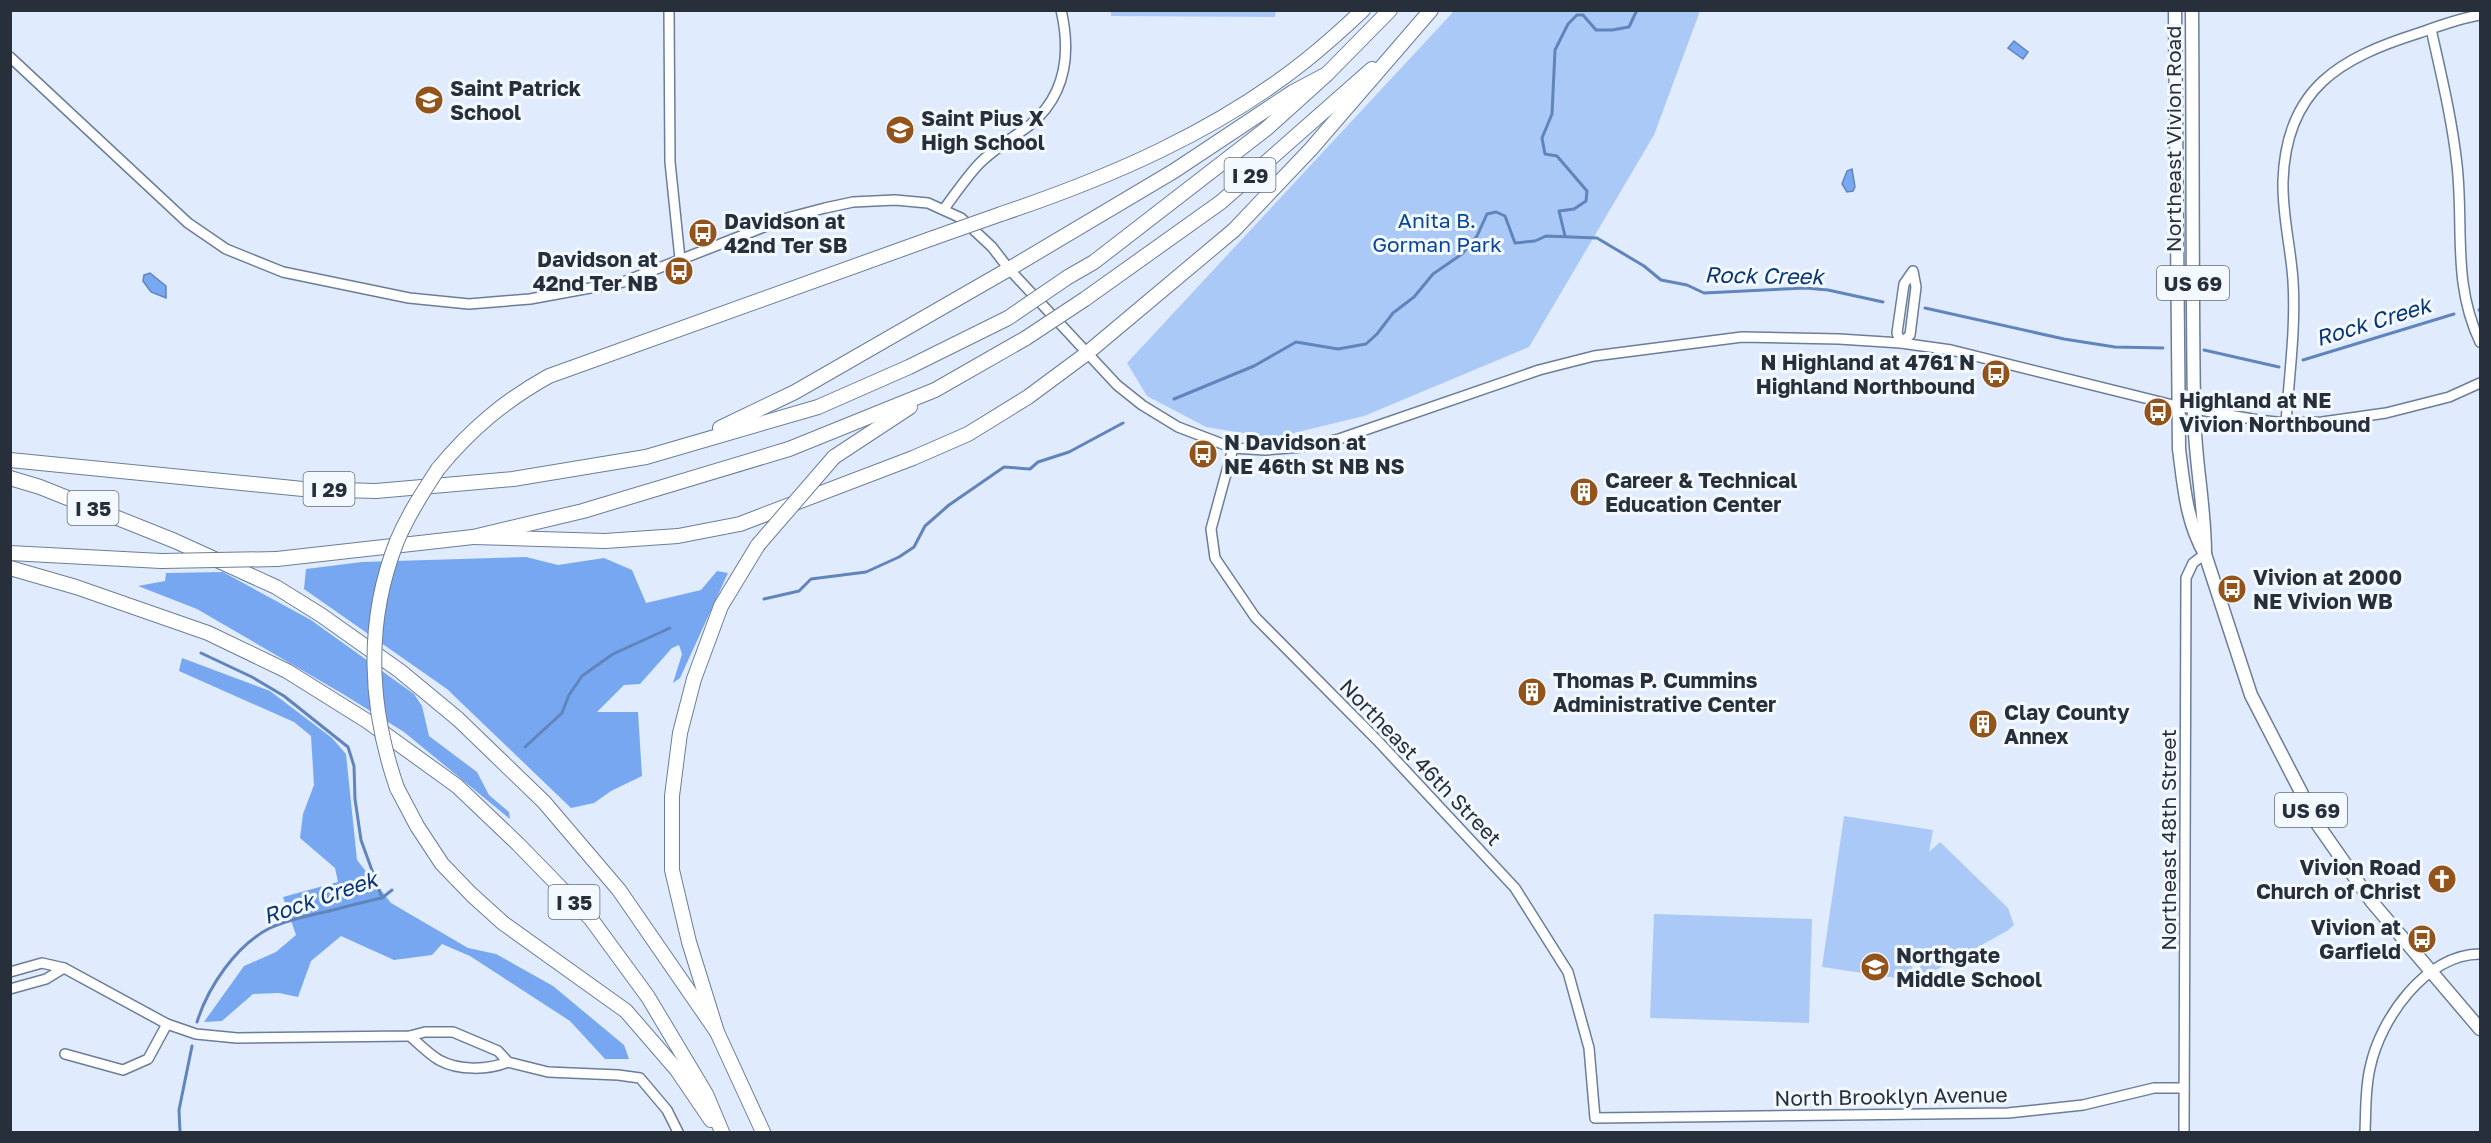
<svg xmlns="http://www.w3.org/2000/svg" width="2491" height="1143" font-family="'Golos Text',sans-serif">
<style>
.green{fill:#abc9f6}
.forest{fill:#77a7f1}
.water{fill:#78a8f2;stroke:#6084bb;stroke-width:1.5}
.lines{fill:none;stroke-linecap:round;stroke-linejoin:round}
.stream{stroke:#6084bb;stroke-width:3}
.minor-casing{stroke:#6b7d98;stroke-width:12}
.major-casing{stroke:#6b7d98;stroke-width:15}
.highway-casing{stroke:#6b7d98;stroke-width:16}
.minor{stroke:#fff;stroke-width:9}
.major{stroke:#fff;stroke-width:12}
.highway{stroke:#fff;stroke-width:14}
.highway-bridge-casing{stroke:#6b7d98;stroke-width:16;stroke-linecap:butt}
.highway-bridge{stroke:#fff;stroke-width:14}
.labels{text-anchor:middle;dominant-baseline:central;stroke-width:6;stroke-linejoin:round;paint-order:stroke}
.shield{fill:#f4f9ff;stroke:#646c75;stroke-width:1.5}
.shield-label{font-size:20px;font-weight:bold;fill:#272f3a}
.poi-label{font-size:21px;font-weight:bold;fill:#272f3a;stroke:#f4f9ff;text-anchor:start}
.street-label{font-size:21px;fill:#272f3a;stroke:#f4f9ff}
.park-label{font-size:21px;fill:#09479b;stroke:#f4f9ff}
.water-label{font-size:22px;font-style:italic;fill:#083575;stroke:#f4f9ff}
</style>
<rect width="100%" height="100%" fill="#e0ecfe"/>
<!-- green -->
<g class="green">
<polygon points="1111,10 1276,10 1275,17 1111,16"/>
<polygon points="1455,10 1700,11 1654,135 1529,347 1364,416 1273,438 1206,427 1147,396 1127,363"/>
<polygon points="1844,816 1933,830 1929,852 1940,842 2008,908 2014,925 2007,931 1923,977 1915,950 1910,980 1822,967"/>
<polygon points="1654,914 1812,919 1809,1023 1650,1018"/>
</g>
<!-- forest -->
<g class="forest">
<polygon points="526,557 558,565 604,558 632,570 646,603 701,590 717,571 728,573 680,678 673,683 682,654 679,645 672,648 640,684 624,685 597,712 638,712 642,776 611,791 594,803 571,808 447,689 304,589 306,569 362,562"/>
<polygon points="223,572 311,620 414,694 422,706 429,736 477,772 489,795 509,812 510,819 404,732 343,694 197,609 138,586 165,581 166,573"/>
<polygon points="182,658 270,691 332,738 346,754 357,860 391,903 468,948 496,954 553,986 624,1045 629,1059 605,1059 570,1021 470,956 442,944 432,955 394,960 341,936 311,961 298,997 279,993 253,994 222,1021 204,1022 244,966 276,952 296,935 283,897 338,882 335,868 300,838 303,814 314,785 311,736 294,722 179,671"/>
</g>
<!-- water -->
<g class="water">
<polygon points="2014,41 2028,52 2023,59 2008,48"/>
<polygon points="1852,169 1855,187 1853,191 1847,192 1842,184 1847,171"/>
<polygon points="150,273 166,286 166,298 151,292 143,281 144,275"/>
</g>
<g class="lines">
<!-- stream -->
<g class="stream">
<polyline points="1565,236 1559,211 1574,209 1586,201 1587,191 1557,156 1545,154 1542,138 1552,114 1555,50 1568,24 1577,15 1583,15 1596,30 1612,30 1629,27 1637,10"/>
<polyline points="1925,308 2064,339 2115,347 2163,348"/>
<polyline points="2479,310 2480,309"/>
<polyline points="2204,350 2279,367"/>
<polyline points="2303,360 2454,314"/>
<polyline points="1174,399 1254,366 1296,342 1338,349 1366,344 1377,334 1393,313 1414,297 1433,274 1462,254 1477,236 1487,214 1496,212 1505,216 1515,243 1535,241 1546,236 1597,238 1644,266 1661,280 1687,285 1704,293 1806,288 1828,290 1883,302"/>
<polyline points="764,599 799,591 811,579 866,572 899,557 914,547 925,526 949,505 1004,467 1030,469 1038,462 1069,452 1123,423"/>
<polyline points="201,653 252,677 284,696 348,747 354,766 355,799 361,840 382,898"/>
<polyline points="525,747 562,713 569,695 582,676 613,654 670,628"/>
<path d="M197 1022C208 987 236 945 270 928 291 918 315 915 337 909 352 905 367 901 382 898L392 890"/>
<polyline points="180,1132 179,1110 192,1046"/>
</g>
<!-- minor casing -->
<g class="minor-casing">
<g id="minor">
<polyline points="669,10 670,162 680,259"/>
<path d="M2431 29C2441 74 2452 119 2457 165 2464 227 2452 283 2480 342"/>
<polyline points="10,57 188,223 226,249 283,272 409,298 469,304 530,299 623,282 787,218 825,208 853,202 895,200 928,203 961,218 992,247 1009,269 1117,385 1142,405 1178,427 1233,448 1265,450 1302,447 1339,439 1539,370 1594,356 1742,337 1839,339 1901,343 1951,350 2177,406 2258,420 2286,423 2322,422 2386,413 2449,397 2480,383"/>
<path d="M944 209C955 194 966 178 978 165 993 149 1013 138 1030 125 1066 95 1071 53 1061 10"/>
<polygon points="1913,271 1916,287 1910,335 1901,343 1897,333 1904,284"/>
<path d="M2286 423C2289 376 2296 328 2293 281 2291 248 2282 215 2283 181 2286 88 2340 58 2419 33 2439 26 2460 18 2480 15"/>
<polyline points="1233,448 1211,529 1215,558 1255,617 1377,740 1515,888 1568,972 1589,1048 1595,1118 2008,1113 2083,1105 2154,1088 2184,1088"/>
<polyline points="10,972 42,963 64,968 167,1024 196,1034 237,1038 410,1036 425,1032 453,1032 498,1051 508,1062 548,1072 618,1075 640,1078 667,1110 678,1132"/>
<polyline points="10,989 46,979 64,968"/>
<path d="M410 1036C419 1044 429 1054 439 1060 459 1071 488 1070 508 1062"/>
<polyline points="65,1054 123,1070 148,1059 167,1024"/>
<polyline points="2184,1132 2186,578 2193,563 2205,554"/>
<path d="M2365 1132C2366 1111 2365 1089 2370 1068 2380 1019 2426 954 2480 954"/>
</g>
</g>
<!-- major casing -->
<g class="major-casing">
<g id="major">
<path d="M2175 10 2179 449C2184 486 2186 521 2205 554L2251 695 2318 825 2372 902 2480 1029"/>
<path d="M2192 10C2193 143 2192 275 2194 408 2194 457 2205 505 2205 553"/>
</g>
</g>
<!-- highway casing -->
<g class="highway-casing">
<g id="highway">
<path d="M1001 214C1108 178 1216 132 1305 61 1325 45 1344 28 1363 10"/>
<polyline points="1068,277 1094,262 1266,129 1327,74 1390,10"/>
<polyline points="1085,299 1221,202 1372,69"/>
<polyline points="720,428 795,392 1009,269 1174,171 1293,92 1327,74"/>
<polyline points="834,457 910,407"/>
<polyline points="10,460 303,489 376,491 513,479 646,457 818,407 909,367 1008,318"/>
<path d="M438 469C470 430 504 401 549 376L933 238"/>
<polyline points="10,478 40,487 175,541 276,587 321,615 400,671 458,719 544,802 619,890 717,1032"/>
<polyline points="473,537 605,541 678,536 740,524 913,458 968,434 1028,397 1086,354 1234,230 1311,149 1431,10"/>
<polyline points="758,545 721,606 694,679 680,733 672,796 672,870 689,942 717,1032 763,1132"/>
<polyline points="10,553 161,561"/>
<polyline points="277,559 473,537 583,511 789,449 935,390 1026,338"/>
<polyline points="10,568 76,587 208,633 287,671 367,721 457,786 518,844 591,919 648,997 706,1094 722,1132"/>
<polyline points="397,788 417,826 442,864 472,895 503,923 626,1011 677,1070 711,1120"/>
</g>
</g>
<!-- minor -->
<use href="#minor" class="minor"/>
<!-- major -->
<use href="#major" class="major"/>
<!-- highway -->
<use href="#highway" class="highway"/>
<!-- highway-bridge casing -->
<g class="highway-bridge-casing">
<g id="highway-bridge">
<polyline points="933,238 1001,214"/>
<polyline points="1008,318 1068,277"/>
<polyline points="1026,338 1085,299"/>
<polyline points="758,545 834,457"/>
<polyline points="161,561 277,559"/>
<path d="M397 788C369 707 365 622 397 541 408 515 423 492 438 469"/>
</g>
</g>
<!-- highway-bridge -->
<use href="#highway-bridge" class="highway-bridge"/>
</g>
<!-- icons -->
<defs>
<g id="school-disc" transform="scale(1.5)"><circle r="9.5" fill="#93541b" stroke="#f4f9ff"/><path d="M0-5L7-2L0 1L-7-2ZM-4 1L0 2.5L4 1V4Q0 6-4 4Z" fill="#fff"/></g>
<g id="bus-disc" transform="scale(1.5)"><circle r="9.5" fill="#93541b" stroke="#f4f9ff"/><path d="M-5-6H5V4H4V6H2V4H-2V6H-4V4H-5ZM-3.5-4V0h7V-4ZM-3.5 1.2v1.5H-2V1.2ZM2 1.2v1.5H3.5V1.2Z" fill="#fff"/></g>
<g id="building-disc" transform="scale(1.5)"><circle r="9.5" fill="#93541b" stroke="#f4f9ff"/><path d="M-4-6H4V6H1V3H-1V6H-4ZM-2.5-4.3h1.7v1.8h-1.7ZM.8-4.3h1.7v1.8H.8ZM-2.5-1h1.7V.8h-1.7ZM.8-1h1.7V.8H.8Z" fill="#fff"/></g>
<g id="church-disc" transform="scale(1.5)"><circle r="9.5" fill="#93541b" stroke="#f4f9ff"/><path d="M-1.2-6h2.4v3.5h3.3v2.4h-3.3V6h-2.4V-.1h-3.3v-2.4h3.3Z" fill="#fff"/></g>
</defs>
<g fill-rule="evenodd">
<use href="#school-disc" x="429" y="100"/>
<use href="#school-disc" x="900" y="130"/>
<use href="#bus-disc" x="703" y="233"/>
<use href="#bus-disc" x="679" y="271"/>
<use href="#bus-disc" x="1996" y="374"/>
<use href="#bus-disc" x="2158" y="412"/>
<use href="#bus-disc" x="1203" y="454"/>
<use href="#building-disc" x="1584" y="492"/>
<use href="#bus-disc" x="2232" y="589"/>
<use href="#building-disc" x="1532" y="692"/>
<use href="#building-disc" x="1983" y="724"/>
<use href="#church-disc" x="2442" y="879"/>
<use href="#bus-disc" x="2422" y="939"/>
<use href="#school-disc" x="1875" y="967"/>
</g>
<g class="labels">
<!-- shield labels -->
<g class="shield">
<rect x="1224.5" y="158" width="51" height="34" rx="4.5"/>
<rect x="2157" y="266" width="72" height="34" rx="4.5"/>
<rect x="303.5" y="472" width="51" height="34" rx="4.5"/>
<rect x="67.5" y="491" width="51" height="34" rx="4.5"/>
<rect x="2275" y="793" width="72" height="34" rx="4.5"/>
<rect x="548.5" y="885" width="51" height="34" rx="4.5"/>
</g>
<g class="shield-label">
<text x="1250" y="175">I 29</text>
<text x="2193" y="283">US 69</text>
<text x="329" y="489">I 29</text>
<text x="93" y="508">I 35</text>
<text x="2311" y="810">US 69</text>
<text x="574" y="902">I 35</text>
</g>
<!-- poi labels -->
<g class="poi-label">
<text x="450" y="88">Saint Patrick<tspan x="450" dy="24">School</tspan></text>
<text x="921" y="118">Saint Pius X<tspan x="921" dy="24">High School</tspan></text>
<text x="724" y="221">Davidson at<tspan x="724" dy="24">42nd Ter SB</tspan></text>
<text x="658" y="259" text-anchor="end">Davidson at<tspan x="658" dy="24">42nd Ter NB</tspan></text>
<text x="1975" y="362" text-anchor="end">N Highland at 4761 N<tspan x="1975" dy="24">Highland Northbound</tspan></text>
<text x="2179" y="400">Highland at NE<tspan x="2179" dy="24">Vivion Northbound</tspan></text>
<text x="1224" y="442">N Davidson at<tspan x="1224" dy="24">NE 46th St NB NS</tspan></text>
<text x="1605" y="480">Career &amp; Technical<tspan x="1605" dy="24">Education Center</tspan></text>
<text x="2253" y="577">Vivion at 2000<tspan x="2253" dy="24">NE Vivion WB</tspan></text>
<text x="1553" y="680">Thomas P. Cummins<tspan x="1553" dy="24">Administrative Center</tspan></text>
<text x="2004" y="712">Clay County<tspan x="2004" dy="24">Annex</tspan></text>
<text x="2421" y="867" text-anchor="end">Vivion Road<tspan x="2421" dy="24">Church of Christ</tspan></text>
<text x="2401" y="927" text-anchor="end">Vivion at<tspan x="2401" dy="24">Garfield</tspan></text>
<text x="1896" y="955">Northgate<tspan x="1896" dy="24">Middle School</tspan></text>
</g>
<!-- street labels -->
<g class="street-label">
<text transform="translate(2173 139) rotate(-90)">Northeast Vivion Road</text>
<text transform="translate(1421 762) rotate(46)">Northeast 46th Street</text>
<text transform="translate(2168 840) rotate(-90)">Northeast 48th Street</text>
<text transform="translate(1891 1096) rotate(-1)">North Brooklyn Avenue</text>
</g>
<!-- park labels -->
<g class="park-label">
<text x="1437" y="220">Anita B.<tspan x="1437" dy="24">Gorman Park</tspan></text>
</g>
<!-- water labels -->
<g class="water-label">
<text transform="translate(1764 275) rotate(1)">Rock Creek</text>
<text transform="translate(2373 321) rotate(-17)">Rock Creek</text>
<text transform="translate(320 897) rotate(-19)">Rock Creek</text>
</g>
</g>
<!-- border -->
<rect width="2491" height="1143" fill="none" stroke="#272f3a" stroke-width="24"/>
</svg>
